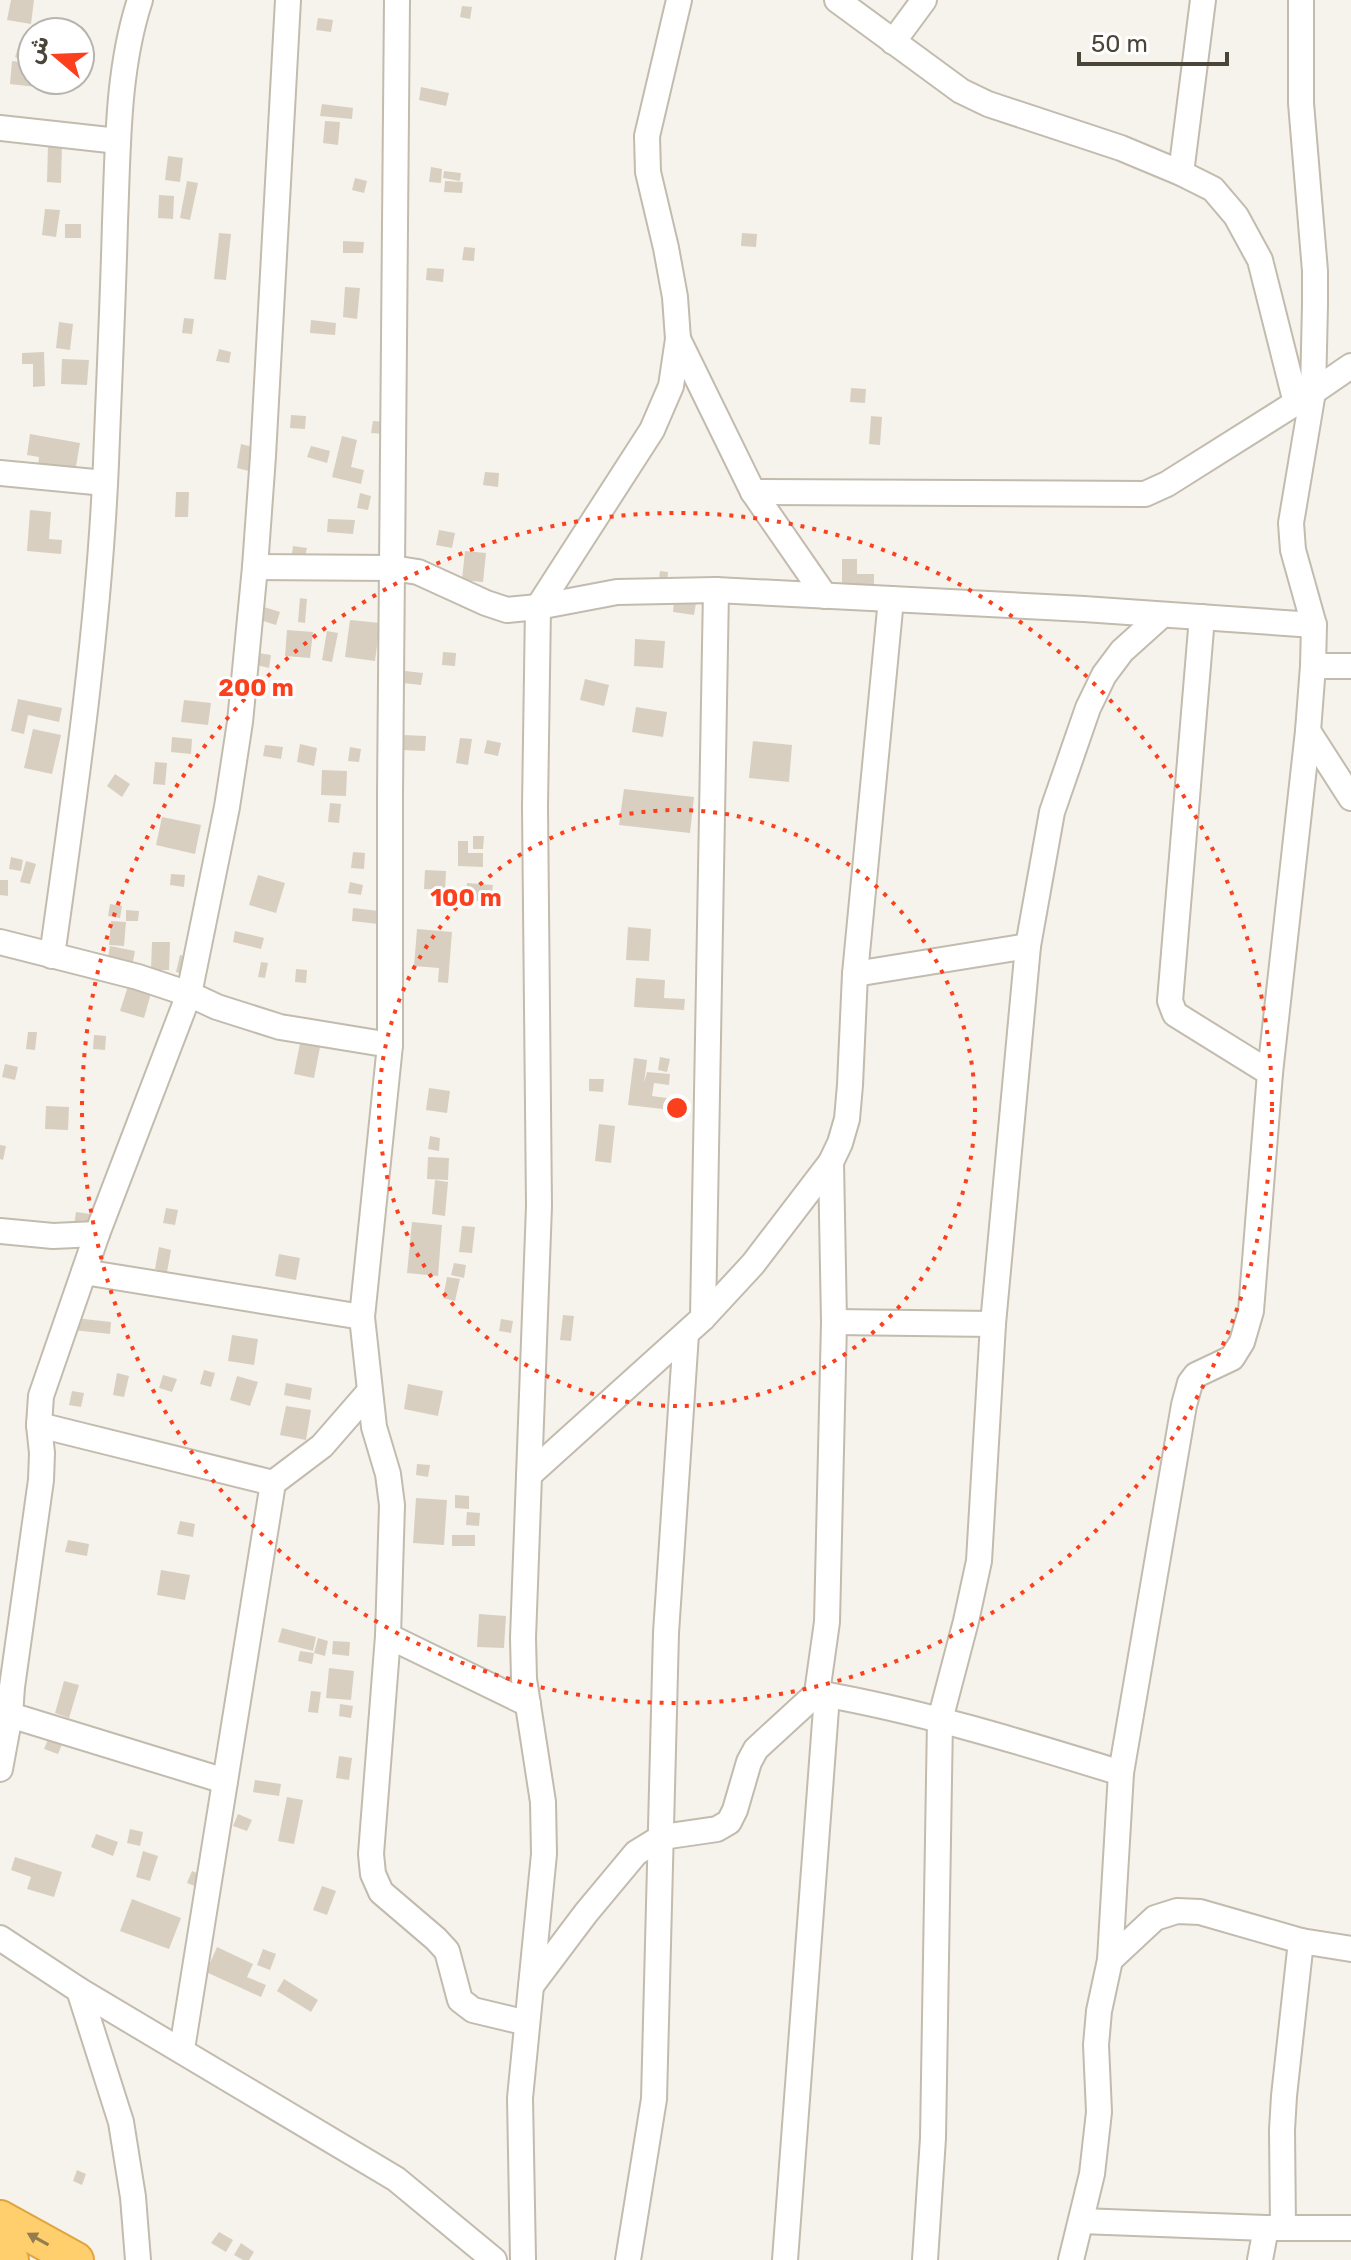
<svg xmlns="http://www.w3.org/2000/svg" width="1351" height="2260" font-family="Rubik,Cairo,sans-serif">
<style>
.building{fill:#d8cfc1}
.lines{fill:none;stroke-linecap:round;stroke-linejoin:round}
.minor-casing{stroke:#c2bbae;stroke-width:28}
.highway-casing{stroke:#e0a43c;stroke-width:38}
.minor{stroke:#fff;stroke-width:24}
.highway{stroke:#ffcf6e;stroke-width:34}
.oneway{fill:#937c4e}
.ring{fill:none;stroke:#fc3f1d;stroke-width:4;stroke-dasharray:4 8}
.centre{fill:#fc3f1d;stroke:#fff;stroke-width:4}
.ring-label{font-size:24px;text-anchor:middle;font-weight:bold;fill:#fc3f1d;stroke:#fff;stroke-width:6;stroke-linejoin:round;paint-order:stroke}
</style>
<rect width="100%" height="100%" fill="#f6f3ec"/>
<!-- building -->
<g class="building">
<polygon points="11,0 34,0 31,24 7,20"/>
<polygon points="462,6 472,7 470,19 460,17"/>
<polygon points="318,18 333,20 331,32 316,30"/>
<polygon points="19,45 32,49 32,63 15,57"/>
<polygon points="12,61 32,63 32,80 55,80 54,89 10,84"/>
<polygon points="421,87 449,93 446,106 419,100"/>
<polygon points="322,104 353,108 352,119 320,116"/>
<polygon points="325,121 340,122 338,145 323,143"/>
<polygon points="48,145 62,145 61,183 47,182"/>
<polygon points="168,156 183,158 180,182 165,180"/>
<polygon points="431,167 442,169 441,183 429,182"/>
<polygon points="444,171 461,173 460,181 443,178"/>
<polygon points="355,178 367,181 364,193 352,190"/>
<polygon points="187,181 198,183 190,220 180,218"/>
<polygon points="445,181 463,182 462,193 444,192"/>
<polygon points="159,195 174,196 173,219 158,218"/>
<polygon points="45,209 60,210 56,237 42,235"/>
<rect x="65" y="224" width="16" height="14"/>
<polygon points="219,233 231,234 226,280 214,279"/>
<polygon points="742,233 757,234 756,247 741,246"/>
<polygon points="343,241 364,242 363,253 343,253"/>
<polygon points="464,247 475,248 474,261 462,260"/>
<polygon points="427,268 444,269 443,282 426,280"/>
<polygon points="345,287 360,288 357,319 343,317"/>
<polygon points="184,318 194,319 192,334 182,333"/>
<polygon points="311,320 336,323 335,335 310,333"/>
<polygon points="59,322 73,324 70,350 56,348"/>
<polygon points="219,349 231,352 229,363 216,361"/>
<polygon points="44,352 45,386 33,387 33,364 22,364 22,353"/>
<polygon points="62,359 89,360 87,385 61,384"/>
<polygon points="851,388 866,389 865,403 850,402"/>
<polygon points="291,415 306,416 305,429 290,428"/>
<polygon points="871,416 882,417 880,445 869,444"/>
<polygon points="373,421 386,422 385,434 371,433"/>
<polygon points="30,434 80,443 75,472 38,466 39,457 27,455"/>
<polygon points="342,436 357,440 351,467 364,470 361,484 332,477"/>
<polygon points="241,444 253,447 249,471 237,468"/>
<polygon points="311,446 330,451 327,463 307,457"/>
<polygon points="485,472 499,473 498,487 483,485"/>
<polygon points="176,492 189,492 188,517 175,517"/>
<polygon points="360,493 371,496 368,510 357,508"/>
<polygon points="30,510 51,512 49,539 62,540 61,554 27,551"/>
<polygon points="328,519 355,520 353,534 327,532"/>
<polygon points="439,530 455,533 452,548 436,545"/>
<polygon points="293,546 307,548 304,562 291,560"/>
<polygon points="465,551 486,553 483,582 462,580"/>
<polygon points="842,559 857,559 857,574 874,574 874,588 842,588"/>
<polygon points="660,571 668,572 667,589 658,588"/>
<polygon points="300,598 307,599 305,623 298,622"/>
<polygon points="674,601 696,603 694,615 673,612"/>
<polygon points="264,607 280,612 276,625 260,620"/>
<polygon points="350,620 380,623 375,661 345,657"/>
<polygon points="287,630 313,632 310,658 285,656"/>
<polygon points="327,631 338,633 332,662 322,660"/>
<polygon points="635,639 665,641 663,668 634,666"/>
<polygon points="443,652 456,653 455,666 442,665"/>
<polygon points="258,653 271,655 269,668 256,665"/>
<polygon points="405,671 423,673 421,685 403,683"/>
<polygon points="585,679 609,685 604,706 580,700"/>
<polygon points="18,699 62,708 59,722 28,715 24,734 11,731"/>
<polygon points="184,700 211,703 208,725 181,722"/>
<polygon points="636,707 667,712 663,737 632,732"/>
<polygon points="33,729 61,735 52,774 24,768"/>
<polygon points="403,735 426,736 425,751 402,750"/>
<polygon points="172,737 192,739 191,754 171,752"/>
<polygon points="460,738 472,739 468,765 456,763"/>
<polygon points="487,740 501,743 498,756 484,753"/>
<polygon points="753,741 792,745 789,782 749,778"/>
<polygon points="300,744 317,748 314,766 297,762"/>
<polygon points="265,745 283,747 281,759 263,756"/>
<polygon points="350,747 361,749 359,762 348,761"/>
<polygon points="155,762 167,763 165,785 153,784"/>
<polygon points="322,770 347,771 346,796 321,795"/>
<polygon points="115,774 130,784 122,797 107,786"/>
<polygon points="624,789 694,797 690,833 619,825"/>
<polygon points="330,803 341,804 339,823 328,822"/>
<polygon points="162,817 201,825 195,854 156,845"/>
<polygon points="473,836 484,836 483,849 473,849"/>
<polygon points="458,841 468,841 468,853 483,853 483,867 458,866"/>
<polygon points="353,852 365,853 364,869 351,868"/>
<polygon points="11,857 23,860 21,871 9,869"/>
<polygon points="26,861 36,864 30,884 20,882"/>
<polygon points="425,870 446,871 445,890 424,889"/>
<polygon points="171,874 185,875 184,887 170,885"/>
<polygon points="258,875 285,883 276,913 249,905"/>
<polygon points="0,880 8,880 8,896 0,895"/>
<polygon points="350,882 363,885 361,895 348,893"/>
<polygon points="467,883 493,885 491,902 466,900"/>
<polygon points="110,904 122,906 120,918 108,916"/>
<polygon points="353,908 379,911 378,924 352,921"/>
<polygon points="126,910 139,911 138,921 126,921"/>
<polygon points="111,921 126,922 124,946 109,945"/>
<polygon points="628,927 651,929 649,961 626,960"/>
<polygon points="417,929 452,932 448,983 438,982 439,968 414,966"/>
<polygon points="235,931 264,938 261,949 233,942"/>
<polygon points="152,942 170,942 169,970 151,970"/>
<polygon points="110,946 135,951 132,967 107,963"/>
<polygon points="180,955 191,957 187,975 176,972"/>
<polygon points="261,962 268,963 265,978 258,977"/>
<polygon points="296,969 307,970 306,983 295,982"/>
<polygon points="636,978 665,980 664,998 685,999 684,1010 634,1007"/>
<polygon points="128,986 151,993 144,1018 120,1011"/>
<polygon points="28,1032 37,1032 35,1050 26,1049"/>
<polygon points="94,1035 106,1036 105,1050 93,1049"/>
<polygon points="300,1043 320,1047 314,1078 294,1074"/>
<polygon points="660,1057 670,1059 667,1072 658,1070"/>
<polygon points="634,1058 647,1060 644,1083 647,1072 670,1074 669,1085 654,1083 652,1096 682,1100 680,1111 628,1105"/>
<polygon points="5,1064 18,1067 15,1080 2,1077"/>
<polygon points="589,1079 604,1079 603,1092 589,1091"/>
<polygon points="429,1088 450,1091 447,1113 426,1110"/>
<polygon points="46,1106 69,1107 68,1130 45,1129"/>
<polygon points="599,1124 615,1126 611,1163 595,1161"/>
<polygon points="430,1136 440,1138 439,1151 428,1149"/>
<polygon points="0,1145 6,1146 3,1160 0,1159"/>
<polygon points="428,1157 449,1158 448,1180 427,1179"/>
<polygon points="435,1180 448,1182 445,1216 432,1214"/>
<polygon points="166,1208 178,1210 175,1225 163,1223"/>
<polygon points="76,1212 97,1215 95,1228 74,1225"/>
<polygon points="412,1222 442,1225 438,1276 407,1273"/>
<polygon points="462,1226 475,1227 472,1253 459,1252"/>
<polygon points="159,1247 171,1250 167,1272 155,1269"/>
<polygon points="279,1254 300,1258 296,1280 275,1276"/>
<polygon points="454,1263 466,1265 464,1278 451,1275"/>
<polygon points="447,1277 460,1279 455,1301 443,1298"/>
<polygon points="563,1315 574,1316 571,1341 560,1340"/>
<polygon points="75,1318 111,1322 110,1334 73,1330"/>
<polygon points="501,1319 513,1321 511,1333 499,1331"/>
<polygon points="232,1335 258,1339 254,1365 228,1361"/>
<polygon points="204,1370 215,1373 211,1387 200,1384"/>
<polygon points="117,1373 129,1376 124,1397 113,1395"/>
<polygon points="163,1375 177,1379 172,1392 159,1388"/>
<polygon points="237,1376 258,1382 250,1406 230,1400"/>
<polygon points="286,1383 312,1388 310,1400 284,1395"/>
<polygon points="408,1384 443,1391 438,1416 404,1409"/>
<polygon points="72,1391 84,1393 81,1407 69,1405"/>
<polygon points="286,1406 311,1410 306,1440 280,1435"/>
<polygon points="417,1464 430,1465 428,1477 416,1475"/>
<polygon points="455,1495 469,1496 469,1509 455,1508"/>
<polygon points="416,1498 447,1500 444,1545 413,1543"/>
<polygon points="467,1512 480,1513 479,1526 466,1525"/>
<polygon points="180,1521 195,1524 193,1537 177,1534"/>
<rect x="452" y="1535" width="23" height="11"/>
<polygon points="68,1540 89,1544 87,1556 65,1552"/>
<polygon points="161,1570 190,1575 185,1600 157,1595"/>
<polygon points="479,1614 506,1616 504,1648 477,1647"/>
<polygon points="282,1628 316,1637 313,1651 278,1642"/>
<polygon points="318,1638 328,1641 325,1656 314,1653"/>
<polygon points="333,1641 350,1642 349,1656 332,1654"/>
<polygon points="300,1651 314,1653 312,1664 298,1661"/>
<polygon points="329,1668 354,1671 351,1700 326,1698"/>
<polygon points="64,1681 79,1685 69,1718 55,1713"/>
<polygon points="311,1691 321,1692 318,1713 308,1712"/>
<polygon points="340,1704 353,1706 351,1718 339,1716"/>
<polygon points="49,1737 63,1742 58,1754 44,1749"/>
<polygon points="339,1756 352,1758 349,1780 336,1778"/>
<polygon points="255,1780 281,1784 279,1796 253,1792"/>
<polygon points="287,1797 303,1800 294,1844 278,1841"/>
<polygon points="238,1814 252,1820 247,1831 233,1826"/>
<polygon points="130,1829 143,1832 140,1846 127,1843"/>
<polygon points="96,1834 118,1842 113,1856 91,1847"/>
<polygon points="143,1851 158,1856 150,1881 136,1877"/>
<polygon points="15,1857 62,1872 54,1897 27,1889 31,1877 11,1870"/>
<polygon points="192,1871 204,1876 200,1888 187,1883"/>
<polygon points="322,1886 336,1891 327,1915 313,1910"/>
<polygon points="132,1899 181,1918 169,1949 120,1931"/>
<polygon points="217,1947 253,1964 247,1977 266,1985 261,1997 206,1972"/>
<polygon points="263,1949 276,1954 270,1970 257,1965"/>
<polygon points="284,1979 318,2000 311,2012 277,1991"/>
<polygon points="77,2170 86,2174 82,2185 73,2181"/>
<polygon points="219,2232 233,2240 226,2252 211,2243"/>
<polygon points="241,2243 254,2252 249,2260 243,2260 234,2255"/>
</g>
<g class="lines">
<!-- minor casing -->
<g class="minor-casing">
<g id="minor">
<polyline points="397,0 390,794 390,1045 362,1317 374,1427 388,1474 392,1505 388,1636 371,1854 373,1874 381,1892 436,1939 447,1951 460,2000 473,2010 527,2023"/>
<polyline points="837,0 961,91 988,104 1121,148 1181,173 1213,189 1236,216 1260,260 1296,403"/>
<polyline points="893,42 924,0"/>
<polyline points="0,128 118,141"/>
<polyline points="1181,173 1203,0"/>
<polyline points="678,339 753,492 825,596"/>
<polyline points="0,473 105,483"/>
<polyline points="753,492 1145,494 1167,484 1313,392 1351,366"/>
<polyline points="255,567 392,568 418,572 486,603 507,610 538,607 617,592 716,590 1084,609 1314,625"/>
<polyline points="1202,617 1170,1001 1175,1014 1270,1073"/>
<polyline points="1313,666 1351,666"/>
<polyline points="1308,731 1351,798"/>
<polyline points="0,942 138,977 189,994 217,1007 280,1027 390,1045"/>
<path d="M52 956C75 792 99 628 106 463 109 383 113 302 115 222 118 148 117 70 140 0"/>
<polyline points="855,974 1028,946"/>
<polyline points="0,1231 53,1236 97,1234"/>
<polyline points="84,1272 362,1317"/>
<polyline points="703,1318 716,590"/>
<polyline points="834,1322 993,1324"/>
<polyline points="39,1425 273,1483"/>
<polyline points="529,1475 703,1318 753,1264 831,1162 840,1143 847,1119 850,1085 855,974 891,599"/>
<polyline points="388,1636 528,1704"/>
<path d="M817 1693C920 1711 1021 1742 1121 1773"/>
<polyline points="10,1715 225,1781"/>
<polyline points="0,1769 10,1715 12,1687 41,1480 42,1453 39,1425 41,1396 97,1234 189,994 227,807 240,722 255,567 263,456 288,0"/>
<polyline points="0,1938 79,1990 121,2122 133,2197 138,2260"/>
<polyline points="1110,1960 1155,1918 1177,1911 1200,1912 1301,1941 1351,1949"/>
<polyline points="531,1986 586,1913 636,1853 662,1837 717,1829 729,1822 735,1810 749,1762 756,1749 817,1693 827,1622 834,1322 831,1162"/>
<polyline points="79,1990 396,2179 494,2260"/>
<polyline points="182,2049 273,1483 322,1446 369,1392"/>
<polyline points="1081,2221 1266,2228 1351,2228"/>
<polyline points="1283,2228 1282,2130 1284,2096 1301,1941"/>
<polyline points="523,2260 520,2098 544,1854 543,1802 524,1679 523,1638 539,1206 535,807 538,607 652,430 671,386 678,339 675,297 666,248 648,172 647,136 679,0"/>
<polyline points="628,2260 654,2099 666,1633 686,1334"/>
<polyline points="785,2260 827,1695"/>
<polyline points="925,2260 933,2138 940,1720 966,1621 979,1561 993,1324 1028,946 1052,812 1088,708 1104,675 1122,651 1162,615"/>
<polyline points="1071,2260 1092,2174 1099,2112 1096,2045 1099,2011 1110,1960 1121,1773 1184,1405 1190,1383 1196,1375 1232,1358 1242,1342 1251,1311 1270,1073 1308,731 1313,666 1314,625 1293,550 1291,523 1313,392 1315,305 1315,271 1301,103 1301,0"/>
<polyline points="1260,2260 1266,2228"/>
</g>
</g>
<!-- highway casing -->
<g class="highway-casing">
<g id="highway">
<polyline points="0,2218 76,2260"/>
<polyline points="0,2254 11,2260"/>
</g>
</g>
<!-- minor -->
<use href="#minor" class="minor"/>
<!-- highway -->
<use href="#highway" class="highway"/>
</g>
<!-- one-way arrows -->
<defs><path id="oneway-solid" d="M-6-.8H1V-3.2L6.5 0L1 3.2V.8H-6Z" transform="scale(2)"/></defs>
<use class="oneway" href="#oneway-solid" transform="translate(38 2239) rotate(-151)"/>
<!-- distance rings -->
<g class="ring">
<circle cx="677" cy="1108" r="298"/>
<circle cx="677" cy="1108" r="595"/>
</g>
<circle cx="677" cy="1108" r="12" class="centre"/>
<g class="ring-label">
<text x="256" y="696">200 m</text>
<text x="466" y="906">100 m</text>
</g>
<!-- north arrow -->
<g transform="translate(56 56) rotate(289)"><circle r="38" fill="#ffffff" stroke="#b7b4b0" stroke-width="2"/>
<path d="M0-6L14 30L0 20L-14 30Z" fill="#fc3f1d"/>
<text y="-12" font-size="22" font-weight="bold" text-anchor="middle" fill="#4b4439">ش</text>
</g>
<!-- scale -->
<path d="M1079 52v12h148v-12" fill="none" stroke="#4b4439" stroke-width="4"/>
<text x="1091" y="52" font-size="24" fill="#4b4439" stroke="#ffffff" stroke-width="6" paint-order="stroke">50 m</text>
</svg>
